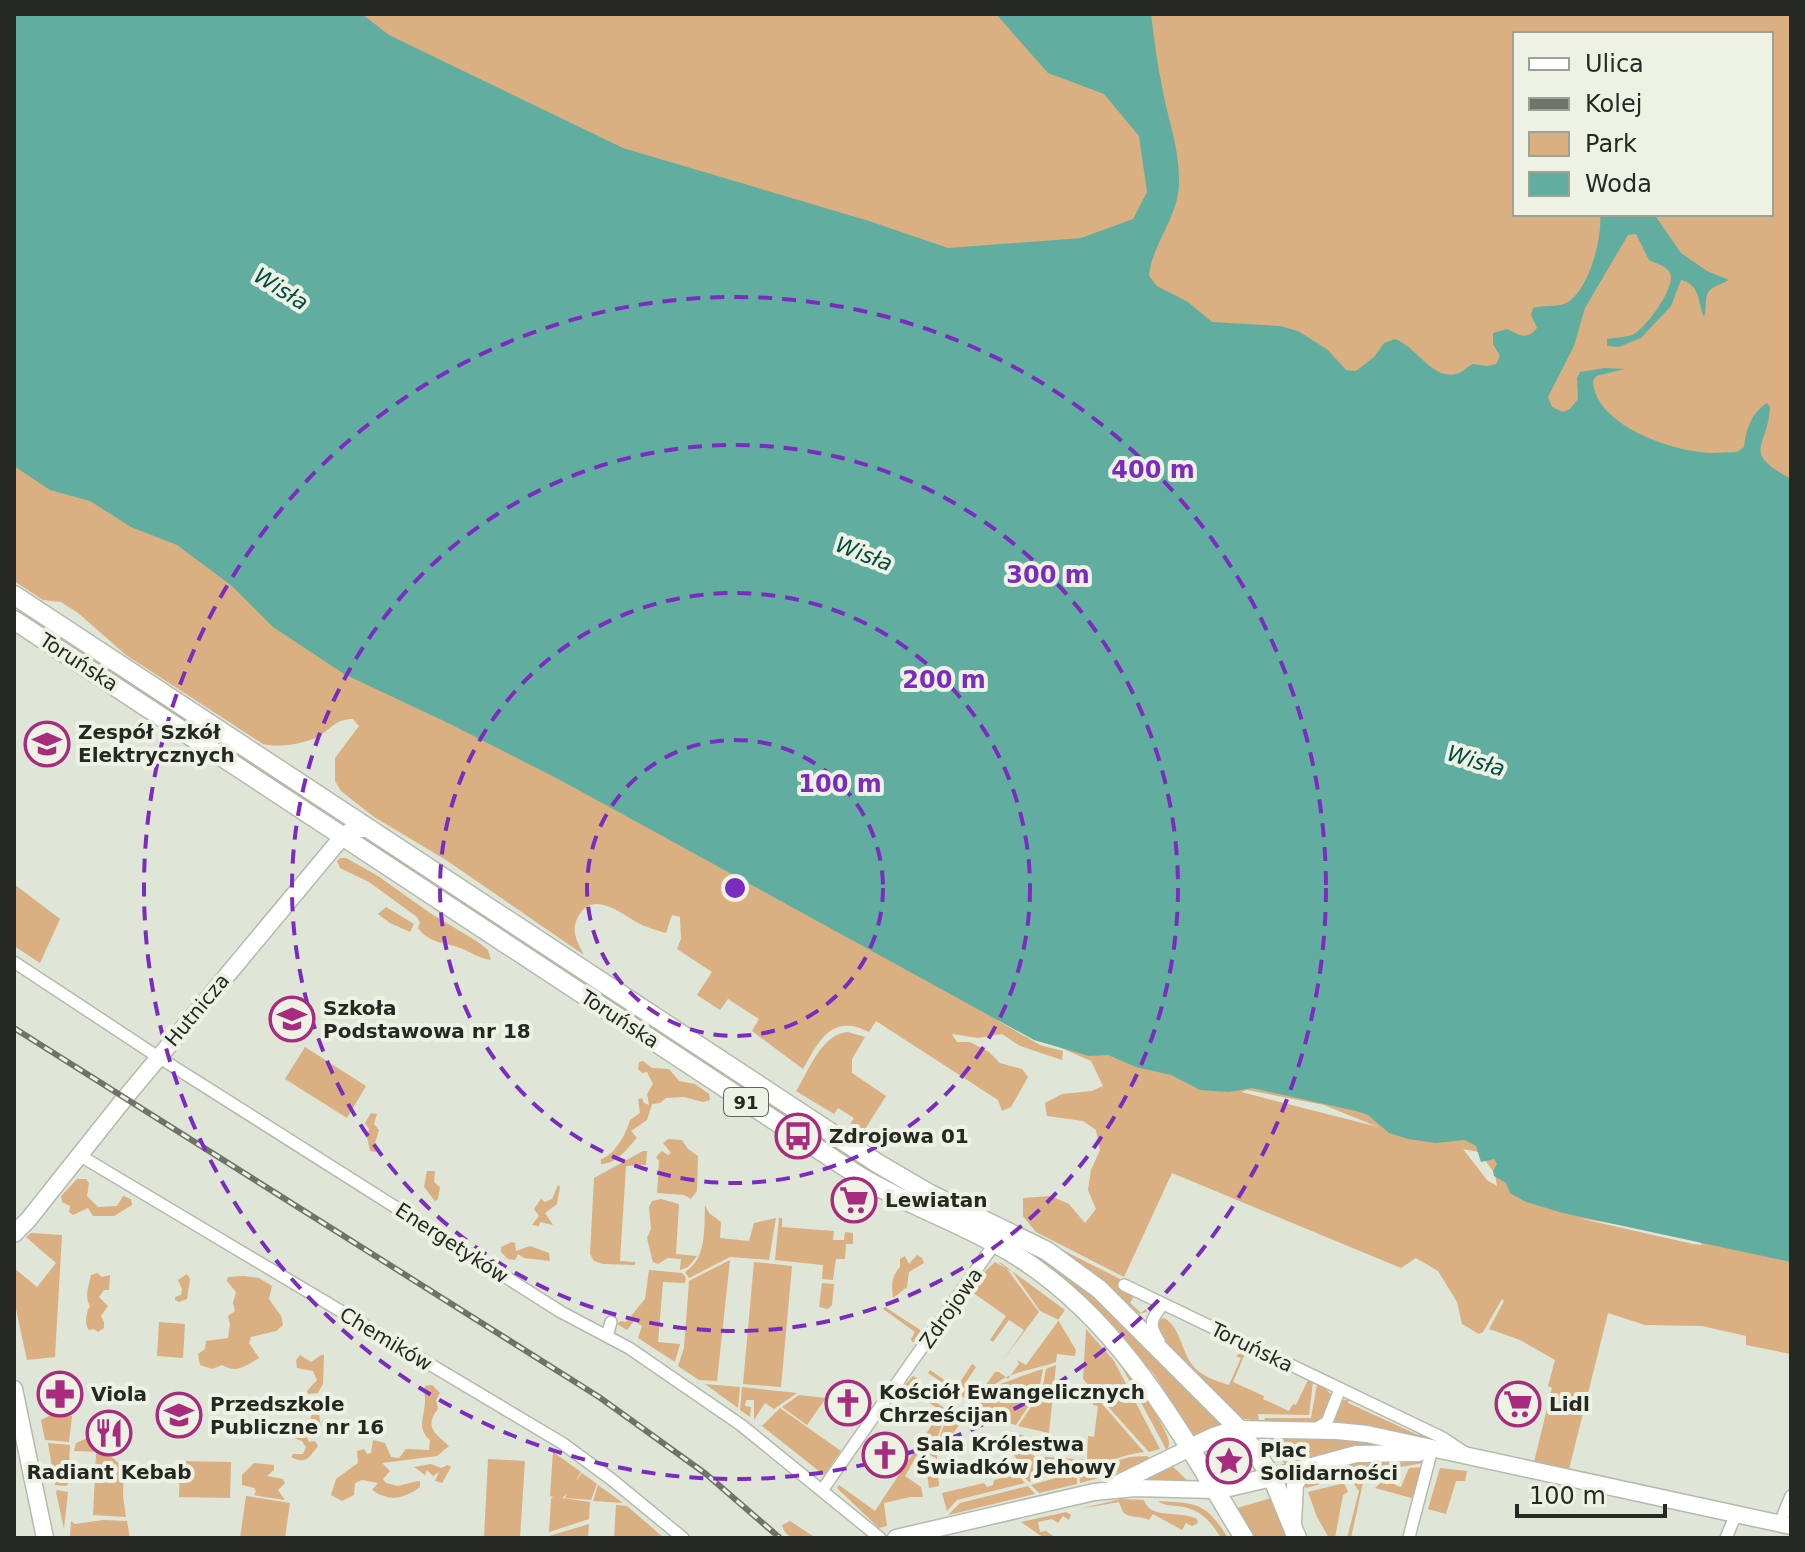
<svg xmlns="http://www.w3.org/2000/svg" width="1805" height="1552" font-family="'DejaVu Sans',sans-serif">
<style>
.green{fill:#daaf81;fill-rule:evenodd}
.water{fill:#61aea1}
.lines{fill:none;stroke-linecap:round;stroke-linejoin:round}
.street-casing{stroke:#b4baac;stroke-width:14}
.secondary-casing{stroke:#b4baac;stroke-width:19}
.primary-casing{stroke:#b4baac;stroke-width:21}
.street{stroke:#fff;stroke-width:11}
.secondary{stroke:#fff;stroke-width:16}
.primary{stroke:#fff;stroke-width:18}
.rail-casing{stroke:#6f736a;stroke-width:6}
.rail{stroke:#edf2e4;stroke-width:3;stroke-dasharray:9;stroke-linecap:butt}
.ring{fill:none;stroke:#7b2cbf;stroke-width:4;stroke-dasharray:14 10}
.labels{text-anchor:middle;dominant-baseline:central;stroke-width:8;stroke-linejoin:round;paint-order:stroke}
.shield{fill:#edf2e4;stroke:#62655d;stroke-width:2}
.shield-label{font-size:18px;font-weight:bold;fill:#262923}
.street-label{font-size:20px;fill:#262923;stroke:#edf2e4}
.poi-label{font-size:20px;font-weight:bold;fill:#262923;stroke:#edf2e4;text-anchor:start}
.water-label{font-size:22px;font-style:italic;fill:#024b42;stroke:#edf2e4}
.centre{fill:#7b2cbf;stroke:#edf2e4;stroke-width:4}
.ring-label{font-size:24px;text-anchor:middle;font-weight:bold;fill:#7b2cbf;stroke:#edf2e4;stroke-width:8;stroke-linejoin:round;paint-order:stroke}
</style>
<rect width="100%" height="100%" fill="#dfe5d7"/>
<!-- green -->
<g class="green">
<path d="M14 14H1791V1354L1746 1345V1336L1702 1326 1645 1325 1608 1313 1569 1469 1534 1462 1552 1388 1548 1386 1555 1360 1520 1340 1489 1329 1504 1301 1502 1299 1483 1332 1479 1334 1462 1324 1457 1302 1438 1271 1416 1258 1401 1268 1172 1173 1124 1277 1036 1232 1023 1216V1198L1051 1196 1069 1204 1085 1223 1096 1209 1088 1190 1091 1170 1100 1150 1096 1130 1083 1121 1047 1116 1045 1103 1062 1094 1092 1091 1103 1086 1091 1061 995 1019 1040 1045 1063 1051 1062 1060 1020 1046 1002 1034 978 1038 952 1034 957 1042H970L989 1052 1000 1063 1022 1069 1028 1077 1011 1107 1002 1111 998 1100 876 1021 869 1032C831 1013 819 1041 803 1069L752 1031 759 1019 728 999 720 1010 697 995 712 972 677 949 681 939 680 917 672 915 666 933C656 930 645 927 636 922 617 910 590 890 577 919 571 932 578 944 584 955L446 860 374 817 341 791 335 781V758L359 726 353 719C336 719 332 728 319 736 306 744 278 748 263 744L126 655 78 613 61 602 43 600 14 581ZM1515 34H1771V214H1515ZM1247 1090 1324 1105 1378 1127 1241 1092ZM1463 1149 1479 1152 1495 1174 1497 1186 1487 1180ZM1578 1218 1697 1237 1702 1245 1693 1244Z"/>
<polygon points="99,657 325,807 321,814 95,664"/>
<polygon points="354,834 360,835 963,1217 883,1185"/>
<path d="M340 858H346L378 876 430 913 478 942 488 950 491 960C480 959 471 952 460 948 444 942 430 944 418 928L420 923 417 917 369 882 340 868 337 861Z"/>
<polygon points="14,884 60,919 40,963 14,946"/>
<polygon points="386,907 414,924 410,932 390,923 378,914"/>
<path d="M848 1032 865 1037 852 1059V1073L886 1096 862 1134 850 1125 854 1118 838 1108 834 1114 796 1091C809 1071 821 1034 848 1032Z"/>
<polygon points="305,1047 366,1086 347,1118 285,1079"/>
<path d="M643 1061 652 1068 669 1069 679 1081 695 1084 709 1094 710 1100 703 1102 684 1097 666 1098 660 1103 652 1104 647 1120 631 1131 637 1138C626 1149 619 1163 601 1164V1159C615 1155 626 1134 630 1120L640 1113 638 1099 642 1098 644 1103 649 1105 647 1094 653 1084 647 1072 642 1073 638 1069 639 1062Z"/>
<polygon points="371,1113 377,1114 374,1124 379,1130 375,1143 379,1150 376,1152 370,1151 367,1137 369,1129 365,1123"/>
<polygon points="668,1139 682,1140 688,1149 698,1156 697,1191 691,1199 684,1195 657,1193 659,1161 656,1157 662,1151 668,1155 671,1153 663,1143"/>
<polygon points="643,1151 647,1151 646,1165 626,1166 620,1261 635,1262 635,1265 603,1264 594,1261 590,1254 594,1178"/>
<polygon points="427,1171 435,1171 434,1182 440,1187 438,1199 435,1201 424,1187"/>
<polygon points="77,1179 86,1179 89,1183 87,1196 98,1207 117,1206 123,1196 131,1199 132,1205 114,1216 93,1216 88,1208 73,1215 69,1212 70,1206 62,1202 61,1196"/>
<polygon points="558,1185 560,1187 557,1204 545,1213 553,1225 540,1222 539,1226 532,1225 539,1216 534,1209 541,1199 545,1202 552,1199"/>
<path d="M661 1199 679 1204 676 1254 697 1256 688 1267 680 1270 681 1259 668 1258 658 1264 653 1262C651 1255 649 1247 647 1238L651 1229 649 1207 652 1201Z"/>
<path d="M705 1205 709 1213 721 1222 720 1238 749 1241 754 1223 776 1218 769 1260 730 1257 689 1278 685 1272C707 1259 704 1228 705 1205Z"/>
<polygon points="779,1218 782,1218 782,1227 834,1231 833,1240 844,1240 845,1232 853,1233 853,1244 846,1244 845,1259 836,1259 833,1280 822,1279 823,1265 775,1260"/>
<polygon points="1015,1226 1124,1281 1134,1296 1130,1303 1141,1313 1146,1309 1147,1312 1138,1314 1115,1292"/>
<polygon points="31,1233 62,1235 55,1357 27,1360 14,1300 14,1268 37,1287 56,1263 26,1237"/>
<path d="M1010 1241C1096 1280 1159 1358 1225 1423L1195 1438 1154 1374 1100 1315Z"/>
<polygon points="512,1242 515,1243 516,1251 530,1246 549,1253 550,1261 524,1258 518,1254 515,1260 508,1259 501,1252 501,1247"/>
<path d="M917 1255 922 1258 924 1263 909 1272 907 1287 893 1298C892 1288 890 1278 900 1267V1259L905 1256 909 1264Z"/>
<polygon points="730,1260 717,1381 699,1380 678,1366 684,1348 689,1281"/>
<polygon points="754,1262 792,1266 781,1387 743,1384"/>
<path d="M995 1262 1007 1269 998 1262 1001 1263 1065 1310 1058 1320 1076 1350 1075 1356 1057 1354 1056 1362C1038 1369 1006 1372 994 1386 1007 1382 1026 1374 1043 1369L1039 1390 1016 1425 997 1420 979 1408 980 1404 977 1406 973 1403 995 1372H999L1008 1379 1019 1364 1017 1360 1026 1365 1059 1320 1040 1311 1012 1271 1007 1269 1039 1312 1003 1360 1024 1330 1009 1320 993 1342 990 1340 1006 1316 972 1292 977 1279Z"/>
<polygon points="649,1270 682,1273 686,1277 685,1283 663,1282 658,1342 680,1344 675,1362 638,1338 642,1326 634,1321 627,1330 617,1324 621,1321 626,1322 645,1299"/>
<path d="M97 1273 102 1277 110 1275 109 1290H104L99 1297 108 1306 101 1316 104 1322V1328L98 1332 94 1329 89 1330C84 1325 86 1312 90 1306 84 1297 89 1285 91 1275Z"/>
<polygon points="187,1274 190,1279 187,1299 179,1302 175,1300 175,1297 181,1295 182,1289 178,1280"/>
<path d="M244 1276 259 1278 272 1286 269 1299 281 1316 283 1325 276 1331 251 1337 249 1343 259 1358C246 1366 236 1374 222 1365L212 1369 200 1365 198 1354 205 1349 206 1341 228 1338 230 1324 228 1316 235 1311 233 1303 236 1292 227 1281 228 1277Z"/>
<polygon points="822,1283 834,1284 832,1305 828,1309 819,1307"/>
<polygon points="885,1307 925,1333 919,1342 912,1342 911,1339 915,1332 883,1309"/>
<path d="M1164 1318C1180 1327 1181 1349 1191 1363 1199 1376 1217 1381 1229 1385L1241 1358 1236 1356 1243 1351H1246L1233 1382 1264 1396 1263 1399 1289 1411 1293 1404 1296 1405 1308 1380 1313 1382 1309 1415 1258 1414 1259 1421 1239 1418 1158 1333 1157 1321Z"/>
<polygon points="159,1322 185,1324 183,1358 157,1356"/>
<polygon points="1086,1329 1114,1361 1160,1449 1149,1452 1083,1379"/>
<path d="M1115 1354C1127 1367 1163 1422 1168 1438 1170 1445 1169 1444 1167 1451Z"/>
<polygon points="300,1355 311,1362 321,1355 324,1355 323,1384 318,1393 308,1394 307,1391 317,1380 313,1371 297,1368 296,1360"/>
<polygon points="972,1364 976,1367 964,1385 972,1391 966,1399 928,1373 930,1370 956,1388"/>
<polygon points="1056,1365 1049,1433 1018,1426 1042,1391 1046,1369"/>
<polygon points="913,1376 917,1378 912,1386 947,1410 936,1442 939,1486 929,1488 927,1475 936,1458 920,1450 905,1476 921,1487 923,1497 910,1497 884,1503 887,1526 879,1528 837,1488 839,1485 875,1511 941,1411 905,1385"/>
<path d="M1084 1383 1144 1452C1121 1454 1101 1467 1079 1467L1077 1459H1087L1088 1436 1094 1437 1098 1406 1093 1405V1397L1086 1396Z"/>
<polygon points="705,1384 740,1387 738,1408"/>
<polygon points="1317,1384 1326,1389 1332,1396 1326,1417 1320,1422 1264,1421 1265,1418 1311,1418"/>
<path d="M432 1385 440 1393 436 1400 438 1409C423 1427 437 1435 449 1446L437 1456 382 1463 390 1471 383 1479 386 1483 398 1486 417 1481H420V1487C404 1499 389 1502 372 1490L378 1483 362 1480 355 1483 354 1495 342 1501 331 1495 336 1479 358 1463 357 1451 364 1449 367 1454 371 1453 373 1440 385 1443 391 1457 399 1458 406 1449 429 1450 430 1440C416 1428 425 1417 425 1400 425 1395 424 1391 425 1386Z"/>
<polygon points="742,1387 797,1393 774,1409 765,1403 754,1420 754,1400 746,1400 745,1406 751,1407 750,1417 740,1410"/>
<polygon points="799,1395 826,1398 807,1425 782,1407"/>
<polygon points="1349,1399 1348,1403 1418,1435 1421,1431 1444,1442 1332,1423 1340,1401"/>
<polygon points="954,1404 962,1412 962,1422 953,1433 938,1442 949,1411"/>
<path d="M318 1405 321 1409 319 1414 321 1426 314 1427 306 1436 309 1442 315 1441 318 1446C309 1457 307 1465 291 1457L293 1454H303L306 1447 302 1441 294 1438 293 1434 308 1428 314 1406Z"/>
<polygon points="780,1408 841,1451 824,1475 762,1426"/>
<polygon points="51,1415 72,1416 69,1442 45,1440 41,1420"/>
<polygon points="1014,1432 1032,1439 1039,1446 1034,1450 1034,1456 1075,1459 1076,1467 1029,1482 1011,1463 1018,1461 1012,1452 1014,1446 1011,1436"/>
<polygon points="90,1437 124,1468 123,1496 126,1517 93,1515 96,1454 101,1452 74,1451 76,1443"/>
<polygon points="1336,1437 1386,1444 1348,1448 1286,1466 1267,1438"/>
<path d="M1226 1442 1234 1445 1246 1463 1245 1472 1240 1477H1224C1212 1464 1206 1449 1226 1442Z"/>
<polygon points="48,1443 70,1445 68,1484 66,1486 55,1485"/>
<polygon points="553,1452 581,1472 575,1482 582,1473 597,1484 591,1500 565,1498 567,1494 562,1498 590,1502 589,1519 549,1532 551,1499 553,1497 550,1496"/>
<polygon points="1147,1456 1149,1458 1121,1472 1080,1483 1079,1471 1130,1457"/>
<polygon points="488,1459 525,1461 520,1538 484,1538"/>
<polygon points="1421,1459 1423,1463 1350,1476 1347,1469 1351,1461"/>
<polygon points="180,1461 231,1462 230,1498 179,1497"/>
<polygon points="254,1463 274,1465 274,1470 267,1476 283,1479 285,1483 278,1490 285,1500 258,1496 254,1495 256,1491 254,1488 242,1485 242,1475"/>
<polygon points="431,1464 441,1468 448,1465 451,1467 442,1483 435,1481 439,1472 433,1476 427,1470 425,1475 414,1467"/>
<polygon points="1171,1465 1188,1481 1138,1482"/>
<polygon points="1334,1465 1342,1478 1306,1488 1303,1484 1309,1474"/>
<polygon points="1424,1467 1415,1499 1375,1488 1395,1470 1395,1485 1401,1487 1409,1468"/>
<polygon points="1012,1468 1025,1483 957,1500 947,1511 942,1493 984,1483 987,1487 993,1485 994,1480 1015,1475"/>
<polygon points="1440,1468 1467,1471 1465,1481 1456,1481 1446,1514 1428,1509"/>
<polygon points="1077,1472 1077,1484 1039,1493 1031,1485"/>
<polygon points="1364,1478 1351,1538 1347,1538 1359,1491 1352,1481"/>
<polygon points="1344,1483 1348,1492 1343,1495 1335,1538 1329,1538 1317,1517 1308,1492"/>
<polygon points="598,1485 623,1503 593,1501"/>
<polygon points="1028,1486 1035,1494 948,1515 960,1503"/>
<polygon points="57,1490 68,1492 64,1529 56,1492"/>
<polygon points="246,1496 290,1503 285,1538 240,1538"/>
<polygon points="1271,1498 1288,1538 1251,1538 1234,1509"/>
<path d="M1121 1499 1144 1500C1150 1520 1181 1510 1197 1519L1198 1523 1192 1526 1186 1523 1182 1530 1153 1514 1149 1520C1140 1515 1130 1519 1123 1512L1119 1502 1079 1509Z"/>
<path d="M1158 1501C1198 1503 1206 1503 1228 1538H1221C1212 1523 1202 1511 1184 1507 1174 1505 1166 1507 1158 1501Z"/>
<polygon points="616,1505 627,1506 664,1538 614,1538"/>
<polygon points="1066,1512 1071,1515 1069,1520 1063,1516 1058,1523 1052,1519 1038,1522 1040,1532 1046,1531 1056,1538 1044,1538 1021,1522"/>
<polygon points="103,1520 127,1521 130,1538 70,1536 71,1521 75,1524"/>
<path d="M790 1521 816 1538C802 1538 786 1542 782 1525Z"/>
<polygon points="589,1524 588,1538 548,1538 549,1536"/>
</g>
<!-- water -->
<path class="water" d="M14 14H362L389 35 623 148 869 221 948 248 1081 238 1133 219 1147 192 1139 136 1104 94 1048 73 996 14H1151C1154 38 1157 63 1162 87 1168 120 1180 149 1179 184 1178 218 1152 244 1149 276L1157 286 1188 302 1212 322 1280 326 1298 331 1328 350 1346 370 1356 371 1374 357 1384 343 1395 339C1416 346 1432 380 1456 374 1464 372 1466 367 1473 364L1487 366 1496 364 1500 356 1493 344V333L1507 329C1520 335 1526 341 1537 328L1531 315 1533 308C1543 305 1554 307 1564 304 1588 295 1603 237 1600 214H1654L1681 253 1707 271 1729 280C1723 284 1715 285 1710 290 1703 297 1708 308 1704 317 1697 301 1701 285 1681 280L1671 306 1641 338 1619 347 1607 346V339C1615 337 1624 338 1632 335 1645 330 1677 286 1670 273 1666 265 1656 264 1649 260L1636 234 1628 235 1585 308 1574 346 1548 397 1552 407 1563 412 1570 409 1578 399 1577 378 1580 372 1605 368 1625 369 1596 376 1593 381C1595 423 1664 448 1700 452 1712 454 1725 452 1737 452L1744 447C1746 430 1751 413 1767 403L1770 407C1768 449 1740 451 1791 479V1262L1563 1213 1526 1202 1510 1193 1506 1183 1494 1176 1493 1171 1497 1164 1494 1159 1481 1162 1476 1146 1465 1140 1436 1143 1408 1139 1389 1133 1368 1115 1356 1111 1252 1088 1229 1092 1200 1090 1171 1075 1136 1067 1108 1055 1089 1056 1034 1040 562 781 448 723 344 674 273 627 232 586 177 545 131 527 90 501 50 490 14 466Z"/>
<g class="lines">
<!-- street casing -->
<g class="street-casing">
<g id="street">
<polyline points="14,962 152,1053 561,1312 629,1348 741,1425 880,1538"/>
<polyline points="79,1155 562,1443 611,1479 683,1538"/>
<polyline points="1124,1285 1443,1438 1464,1452"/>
<polyline points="607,1336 611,1322"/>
<path d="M1159 1341C1148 1324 1151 1319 1163 1304"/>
<polyline points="1314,1430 1327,1422 1340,1389"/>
<polyline points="823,1489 995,1243"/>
<polyline points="1780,1523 1791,1496"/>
<polyline points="1409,1537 1432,1449"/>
<polyline points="1726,1538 1736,1514"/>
</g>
</g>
<!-- secondary casing -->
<g class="secondary-casing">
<g id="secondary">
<polyline points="14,1234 28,1220 125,1098 343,836 353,829 371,829"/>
<polyline points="14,1389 45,1538"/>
<polyline points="1239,1429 1337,1431 1367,1434 1791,1526"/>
<polyline points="1272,1477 1356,1454 1419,1453"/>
<polyline points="1115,1485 1190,1448"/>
<polyline points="1293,1522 1295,1484 1308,1466"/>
<polyline points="896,1538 1094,1492 1135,1488 1216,1490"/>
</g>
</g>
<!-- primary casing -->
<g class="primary-casing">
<g id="primary">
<polyline points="14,595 877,1163 930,1194 1047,1251 1099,1289 1239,1429 1272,1477 1297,1538"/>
<path d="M14 620 859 1176C909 1206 963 1223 1012 1253 1121 1319 1180 1432 1244 1538"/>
<polyline points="1190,1448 1216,1436 1239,1429"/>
<polyline points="1216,1490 1272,1477"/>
</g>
</g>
<!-- street -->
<use href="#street" class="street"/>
<!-- secondary -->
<use href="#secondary" class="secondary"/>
<!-- primary -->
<use href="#primary" class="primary"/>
<!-- rail casing -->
<g class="rail-casing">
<polyline id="rail" points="14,1028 599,1397 706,1474 780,1538"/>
</g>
<!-- rail -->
<use href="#rail" class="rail"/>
</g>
<!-- distance rings -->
<g class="ring">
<circle cx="735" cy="888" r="148"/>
<circle cx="735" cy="888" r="295"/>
<circle cx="735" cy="888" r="443"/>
<circle cx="735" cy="888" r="591"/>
</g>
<!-- icons -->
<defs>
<g id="school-ring" transform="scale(2.3)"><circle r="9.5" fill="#edf2e4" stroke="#a82c7e" stroke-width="1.5"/><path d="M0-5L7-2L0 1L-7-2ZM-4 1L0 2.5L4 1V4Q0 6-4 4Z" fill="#a82c7e"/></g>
<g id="bus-ring" transform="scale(2.3)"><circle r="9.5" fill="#edf2e4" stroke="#a82c7e" stroke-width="1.5"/><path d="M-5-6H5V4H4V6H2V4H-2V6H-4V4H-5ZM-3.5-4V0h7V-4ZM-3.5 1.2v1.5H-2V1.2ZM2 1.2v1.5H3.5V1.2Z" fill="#a82c7e"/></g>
<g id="supermarket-ring" transform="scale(2.3)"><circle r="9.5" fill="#edf2e4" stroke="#a82c7e" stroke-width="1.5"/><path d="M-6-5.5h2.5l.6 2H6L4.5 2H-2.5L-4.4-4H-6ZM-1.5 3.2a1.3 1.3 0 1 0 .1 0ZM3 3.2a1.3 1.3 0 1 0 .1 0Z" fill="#a82c7e"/></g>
<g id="pharmacy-ring" transform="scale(2.3)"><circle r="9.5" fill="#edf2e4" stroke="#a82c7e" stroke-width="1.5"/><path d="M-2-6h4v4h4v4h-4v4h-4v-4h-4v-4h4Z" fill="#a82c7e"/></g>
<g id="church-ring" transform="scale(2.3)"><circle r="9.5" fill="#edf2e4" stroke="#a82c7e" stroke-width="1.5"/><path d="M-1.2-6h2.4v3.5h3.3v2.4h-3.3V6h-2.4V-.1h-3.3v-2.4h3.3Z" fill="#a82c7e"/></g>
<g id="restaurant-ring" transform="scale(2.3)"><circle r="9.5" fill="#edf2e4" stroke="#a82c7e" stroke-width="1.5"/><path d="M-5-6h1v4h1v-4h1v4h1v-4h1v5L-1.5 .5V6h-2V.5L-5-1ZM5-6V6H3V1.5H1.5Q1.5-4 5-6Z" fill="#a82c7e"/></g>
<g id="sight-ring" transform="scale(2.3)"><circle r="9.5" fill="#edf2e4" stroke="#a82c7e" stroke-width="1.5"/><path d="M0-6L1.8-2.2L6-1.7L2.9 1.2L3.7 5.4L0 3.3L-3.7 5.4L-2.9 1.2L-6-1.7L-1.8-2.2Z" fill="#a82c7e"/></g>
</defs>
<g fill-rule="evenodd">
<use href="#school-ring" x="47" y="744"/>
<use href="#school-ring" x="292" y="1019"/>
<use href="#bus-ring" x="798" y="1136"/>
<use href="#supermarket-ring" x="854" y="1200"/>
<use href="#pharmacy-ring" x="60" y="1394"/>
<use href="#church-ring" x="848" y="1403"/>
<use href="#supermarket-ring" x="1518" y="1404"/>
<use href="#school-ring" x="179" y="1415"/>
<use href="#restaurant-ring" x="109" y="1433"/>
<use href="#church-ring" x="885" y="1455"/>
<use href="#sight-ring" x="1229" y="1461"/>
</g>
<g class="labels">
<!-- shield labels -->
<rect class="shield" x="724" y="1088" width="44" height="28" rx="6"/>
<g class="shield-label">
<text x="746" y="1102">91</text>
</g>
<!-- street labels -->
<g class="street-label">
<text transform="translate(79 662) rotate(33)">Toruńska</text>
<text transform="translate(197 1010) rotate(-50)">Hutnicza</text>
<text transform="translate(620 1019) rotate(33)">Toruńska</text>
<text transform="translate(452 1243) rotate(33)">Energetyków</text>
<text transform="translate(951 1308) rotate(-55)">Zdrojowa</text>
<text transform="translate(386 1339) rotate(31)">Chemików</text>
<text transform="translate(1252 1347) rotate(26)">Toruńska</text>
</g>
<!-- poi labels -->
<g class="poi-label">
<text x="78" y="732">Zespół Szkół<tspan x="78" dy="23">Elektrycznych</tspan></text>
<text x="323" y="1008">Szkoła<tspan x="323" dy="23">Podstawowa nr 18</tspan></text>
<text x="829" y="1136">Zdrojowa 01</text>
<text x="885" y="1200">Lewiatan</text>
<text x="879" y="1392">Kościół Ewangelicznych<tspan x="879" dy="23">Chrześcijan</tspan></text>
<text x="91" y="1394">Viola</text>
<text x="210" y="1404">Przedszkole<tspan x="210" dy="23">Publiczne nr 16</tspan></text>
<text x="1549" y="1404">Lidl</text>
<text x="916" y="1444">Sala Królestwa<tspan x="916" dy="23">Świadków Jehowy</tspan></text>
<text x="1260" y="1450">Plac<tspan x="1260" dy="23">Solidarności</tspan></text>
<text x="109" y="1472" text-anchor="middle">Radiant Kebab</text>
</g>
<!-- water labels -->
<g class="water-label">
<text transform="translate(281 289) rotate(32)">Wisła</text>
<text transform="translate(864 554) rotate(21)">Wisła</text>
<text transform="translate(1476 761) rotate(17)">Wisła</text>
</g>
</g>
<circle cx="735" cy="888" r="12" class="centre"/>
<g class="ring-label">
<text x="1153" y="478">400 m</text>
<text x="1048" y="583">300 m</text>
<text x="944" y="688">200 m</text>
<text x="840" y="792">100 m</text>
</g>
<!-- border -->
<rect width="1805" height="1552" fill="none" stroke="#262923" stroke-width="32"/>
<!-- legend -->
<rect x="1513" y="32" width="260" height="184" fill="#edf2e4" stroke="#9da297" stroke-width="2"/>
<rect x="1529" y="58" width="40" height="12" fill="#ffffff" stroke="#9da297" stroke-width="2"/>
<text x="1585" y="72" font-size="24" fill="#262923">Ulica</text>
<rect x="1529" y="98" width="40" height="12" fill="#6f736a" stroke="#9da297" stroke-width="2"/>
<text x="1585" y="112" font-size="24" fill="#262923">Kolej</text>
<rect x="1529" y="132" width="40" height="24" fill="#daaf81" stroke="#9da297" stroke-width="2"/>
<text x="1585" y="152" font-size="24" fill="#262923">Park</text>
<rect x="1529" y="172" width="40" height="24" fill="#61aea1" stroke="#9da297" stroke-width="2"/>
<text x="1585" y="192" font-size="24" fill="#262923">Woda</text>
<!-- scale -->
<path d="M1517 1504v12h148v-12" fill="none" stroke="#262923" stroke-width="4"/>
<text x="1529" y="1504" font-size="24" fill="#262923" stroke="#edf2e4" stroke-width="6" paint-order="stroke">100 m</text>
</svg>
